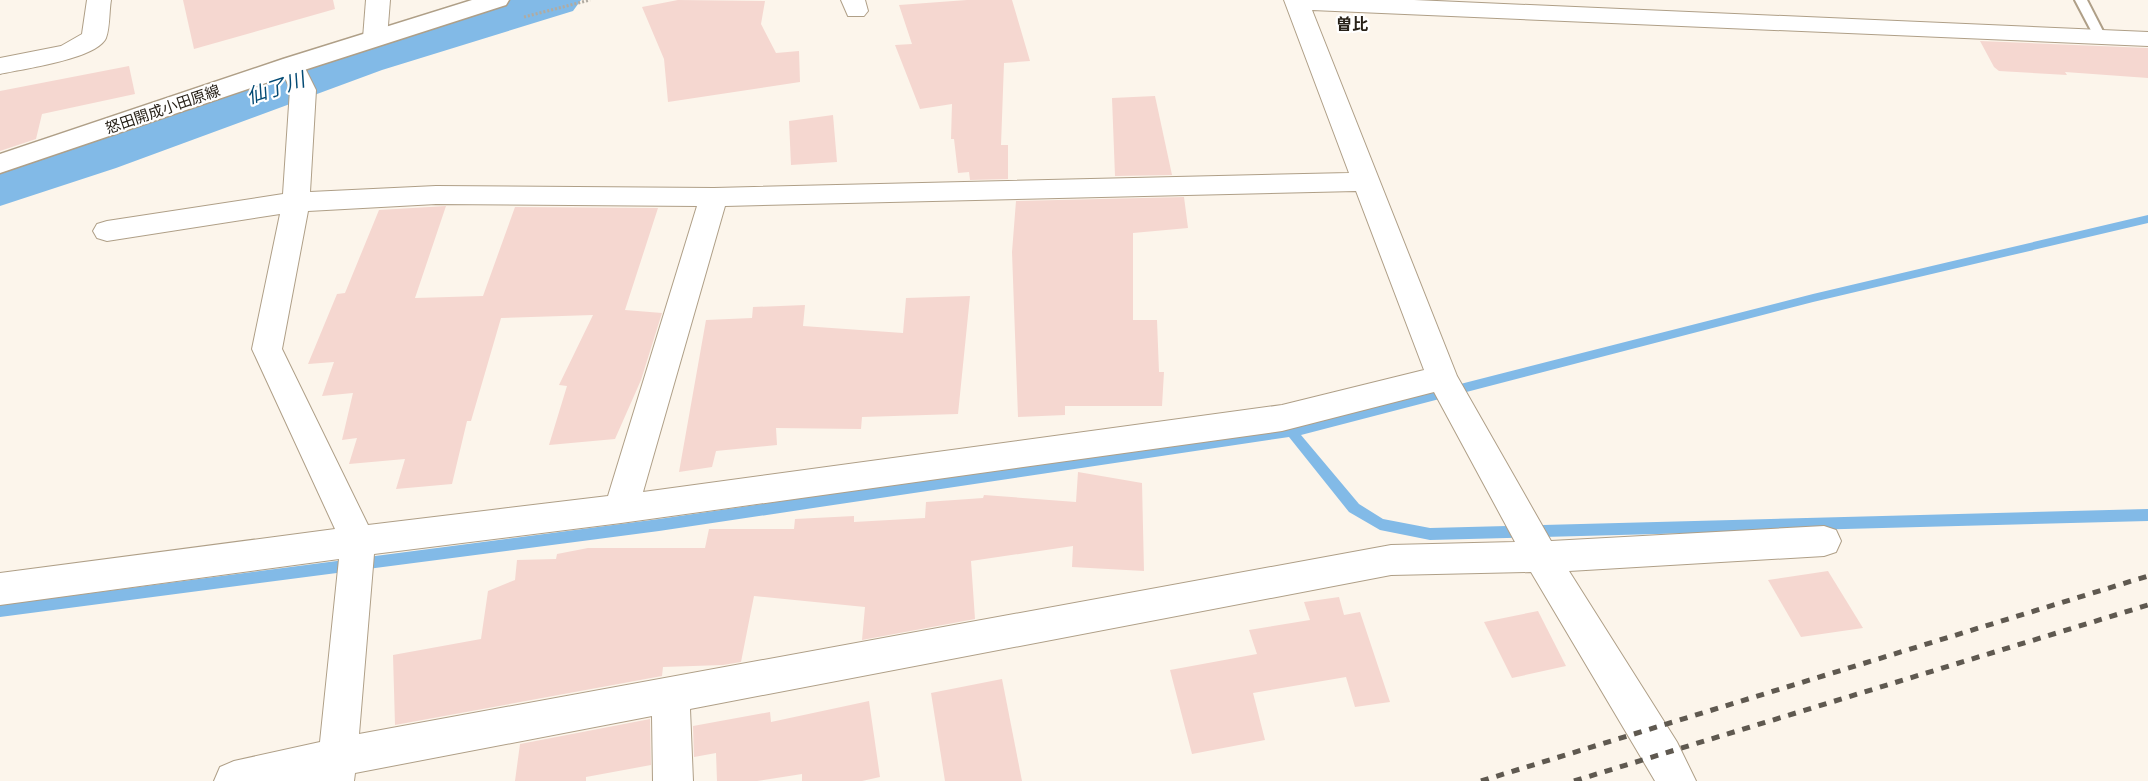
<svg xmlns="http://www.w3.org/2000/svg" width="2148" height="781" font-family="'Sofia Sans Condensed','Noto Sans JP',sans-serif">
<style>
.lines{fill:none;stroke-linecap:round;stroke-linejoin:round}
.stream{fill:#82bae7;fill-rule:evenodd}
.river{fill:#82bae7;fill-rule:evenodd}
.building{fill:#f5d7d0}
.service-casing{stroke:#af9f87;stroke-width:4}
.minor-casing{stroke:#af9f87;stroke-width:2}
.secondary-casing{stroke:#af9f87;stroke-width:3}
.path{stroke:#b1aba1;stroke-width:3;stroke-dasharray:2 2;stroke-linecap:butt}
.service{fill:#fff;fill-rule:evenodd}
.minor{fill:#fff;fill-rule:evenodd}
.secondary{fill:#fff;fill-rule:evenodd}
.rail{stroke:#5f5950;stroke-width:5;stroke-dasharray:8 8;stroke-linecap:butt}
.labels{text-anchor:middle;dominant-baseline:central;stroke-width:4.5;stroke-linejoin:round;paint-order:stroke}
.far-street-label{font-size:15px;fill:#282219;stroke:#fff}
.far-neighbourhood-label{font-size:16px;font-weight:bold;fill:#282219;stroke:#fff}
.water-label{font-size:20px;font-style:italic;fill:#034a74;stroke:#fff}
</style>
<rect width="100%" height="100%" fill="#fcf5eb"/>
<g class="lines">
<!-- stream -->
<polygon class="stream" points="2148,215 2148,223 1813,302 1301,435 1359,504 1383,519 1430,528 2148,509 2148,521 1430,540 1380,530 1349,512 1289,437 659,531 0,617 0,605 659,519 1292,427 1813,294"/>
<!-- river -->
<polygon class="river" points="493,0 581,0 573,11 382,70 116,168 0,206 0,163 304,58"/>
</g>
<!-- building -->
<g class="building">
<polygon points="183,0 333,0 335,9 194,49"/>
<polygon points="678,0 765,1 761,24 776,53 799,51 800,82 668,102 664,59 642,7"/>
<polygon points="967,0 1012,0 1030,61 1004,63 1001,145 1008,145 1008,179 970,180 969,172 958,173 954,139 951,139 952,104 920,109 895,45 912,44 899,5"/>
<polygon points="1980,41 2148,48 2148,78 2065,72 2067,75 1999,71 1994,67"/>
<polygon points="129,66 135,94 42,114 36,139 0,151 0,91"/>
<polygon points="1155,96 1172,175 1115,176 1112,98"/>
<polygon points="833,115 837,162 791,165 789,121"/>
<polygon points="1184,197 1188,228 1133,233 1133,320 1157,320 1159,372 1164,372 1162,406 1065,406 1065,415 1018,417 1012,252 1016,201"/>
<polygon points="446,206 415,298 483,296 515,207 658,208 625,310 662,313 641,380 615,439 549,445 567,386 559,385 593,315 501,318 471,421 467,421 452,484 396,489 405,459 349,464 357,438 342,440 353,393 322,396 334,362 308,364 337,294 345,293 379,210"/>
<polygon points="970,296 958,414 862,417 861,429 776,428 777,445 716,451 712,467 679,472 706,320 752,318 753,307 805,305 803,326 903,333 906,298"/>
<polygon points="1078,472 1142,483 1144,571 1072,567 1073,546 971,561 975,619 862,640 865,607 754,596 741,662 723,665 663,667 662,676 395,725 393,655 481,639 488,591 515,580 517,560 556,559 557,554 588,548 705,548 709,529 794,529 795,519 854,516 854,522 925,518 926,502 983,498 984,495 1076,502"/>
<polygon points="1828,571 1863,628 1801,637 1768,580"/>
<polygon points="1339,597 1344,615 1360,612 1390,702 1355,707 1346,677 1253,693 1265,740 1192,754 1170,670 1257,654 1249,630 1310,620 1304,602"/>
<polygon points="1538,611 1566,666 1512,678 1484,622"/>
<polygon points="1002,679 1022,781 945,781 931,693"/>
<polygon points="869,701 880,777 862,781 802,781 802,774 757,781 717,781 716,753 694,757 693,726 770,712 771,722"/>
<polygon points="650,719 651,765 586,777 586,781 515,781 520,744"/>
</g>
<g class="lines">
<!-- service casing -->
<g class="service-casing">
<polygon id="service" points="2075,0 2087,0 2106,37 2104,40 2096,40"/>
</g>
<!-- minor casing -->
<g class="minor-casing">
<g id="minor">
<path d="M87 0H111C109 11 110 27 106 38 97 59 22 69 0 74V58L61 46 82 34Z"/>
<polygon points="366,0 390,0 387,38 384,43 375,45 366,43 363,38"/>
<polygon points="841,0 865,0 868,11 864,16 848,16"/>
<path d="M1284 0H1414L2148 32V46L1312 10 1457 376 1551 541 1824 526 1836 530 1841 541 1836 552 1824 556 1569 571 1677 742 1696 781H1655L1531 572 1391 575 690 709 693 781H653L652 716 355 773 354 781H214L220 767 234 761 320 742 339 559 0 605V573L335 529 252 349 280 214 107 241 97 238 93 231 97 224 107 221 283 194 290 90 280 65 283 60 292 57 301 60 316 90 310 192 436 186 714 188 1349 173ZM1356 191 1424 370 1282 405 643 492 725 206ZM436 204 697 206 608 496 368 525 282 349 308 211ZM1434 392 1515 542 1391 545 359 734 374 554 621 523 1282 431Z"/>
</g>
</g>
<!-- secondary casing -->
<g class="secondary-casing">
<polygon id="secondary" points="472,0 509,0 506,5 301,71 0,173 0,154 283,59"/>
</g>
<!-- path -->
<polyline class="path" points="524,17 590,0"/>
<!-- service -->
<use href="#service" class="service"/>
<!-- minor -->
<use href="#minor" class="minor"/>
<!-- secondary -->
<use href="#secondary" class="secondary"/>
<!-- rail -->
<g class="rail">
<polyline points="1481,781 2148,576"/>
<polyline points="1574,781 2148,605"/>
</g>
</g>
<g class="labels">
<!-- far-street labels -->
<g class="far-street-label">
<text transform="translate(163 110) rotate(-19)">怒田開成小田原線</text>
</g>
<!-- far-neighbourhood labels -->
<g class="far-neighbourhood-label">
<text x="1352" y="25">曽比</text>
</g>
<!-- water labels -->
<g class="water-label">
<text transform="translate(276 89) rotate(-18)">仙了川</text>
</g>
</g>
</svg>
